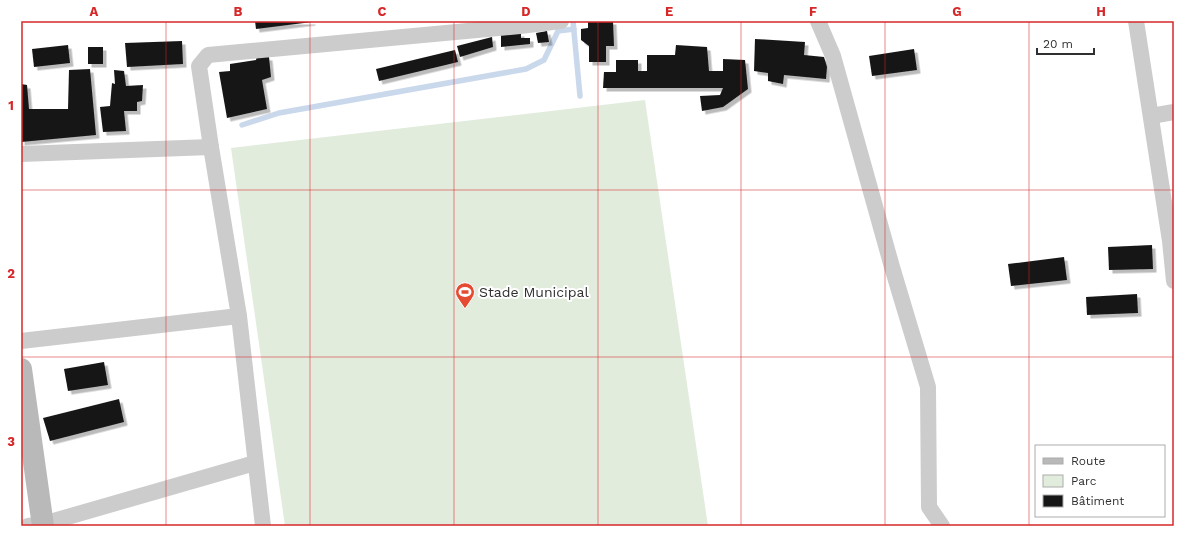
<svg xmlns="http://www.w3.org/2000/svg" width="1195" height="547" font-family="'Work Sans',sans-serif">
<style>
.green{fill:#e2ecdd}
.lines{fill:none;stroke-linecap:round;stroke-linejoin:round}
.stream{stroke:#cad8ec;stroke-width:5.5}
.building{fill:#161616;filter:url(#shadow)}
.minor{stroke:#ccc;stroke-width:16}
.secondary{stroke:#b9b9b9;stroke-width:22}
.grid{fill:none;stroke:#d62828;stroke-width:1;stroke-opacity:0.55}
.labels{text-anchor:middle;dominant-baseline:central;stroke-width:4;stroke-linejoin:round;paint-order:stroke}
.poi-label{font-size:14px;fill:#2f2f2f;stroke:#fff;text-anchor:start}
.neatline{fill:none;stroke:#d62828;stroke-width:1.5}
.grid-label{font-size:13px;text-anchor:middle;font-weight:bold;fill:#d62828}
</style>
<defs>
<filter id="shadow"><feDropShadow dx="3.5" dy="3.5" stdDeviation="0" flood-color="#0004"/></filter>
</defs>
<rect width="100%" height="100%" fill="#fff"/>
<!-- green -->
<polygon class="green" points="645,100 708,526 285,526 231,148"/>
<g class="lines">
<!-- stream -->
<g class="stream">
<polyline points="573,21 580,96"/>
<polyline points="242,125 279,113 526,69 544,60 558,31 574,29"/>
</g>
</g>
<!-- building -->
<g class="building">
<polygon points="255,21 312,21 312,22 256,29"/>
<polygon points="588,21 613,21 614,46 606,46 606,62 589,62 589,46 581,40 581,29 588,28"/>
<polygon points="547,31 549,42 538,43 536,33"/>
<polygon points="521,33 521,38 530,38 530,44 501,47 501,34"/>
<polygon points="492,37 493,47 460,57 457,46"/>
<polygon points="755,39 805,42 804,55 824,57 827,67 826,79 784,75 783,84 768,81 768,73 754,71"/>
<polygon points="182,41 183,64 127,67 125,43"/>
<polygon points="68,45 70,63 34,67 32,49"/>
<polygon points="676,45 707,47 709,71 723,71 723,59 745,60 748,89 723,107 702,111 700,96 720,95 723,88 603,88 604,72 616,72 616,60 638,60 638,71 647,71 647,55 675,55"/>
<rect x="88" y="47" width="15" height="17"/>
<polygon points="914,49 917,70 872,76 869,56"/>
<polygon points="455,50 458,62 379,81 376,69"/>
<polygon points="257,56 269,57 271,77 262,80 267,109 227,118 219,72 230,71 230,64 256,60"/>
<polygon points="90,69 96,135 21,142 21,84 27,85 29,109 68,109 69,70"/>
<polygon points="114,70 124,71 126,86 143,85 142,101 137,102 137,111 124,111 126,131 103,132 100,107 110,106 112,83 115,84"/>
<polygon points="1152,245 1153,269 1109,270 1108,247"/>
<polygon points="1064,257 1067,280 1011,286 1008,264"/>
<polygon points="1137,294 1138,313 1087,315 1086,297"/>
<polygon points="104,362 108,385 68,391 64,369"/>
<polygon points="119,399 124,422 50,441 43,418"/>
</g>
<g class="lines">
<!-- minor -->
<g class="minor">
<polyline points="818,21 833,56 892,267 928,387 929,507 942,526"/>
<polyline points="1136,21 1170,241 1174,281"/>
<polyline points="1151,116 1174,112"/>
<polyline points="21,154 211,147"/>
<polyline points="21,341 239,316"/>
<polyline points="28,526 43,524 255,463"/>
<polyline points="263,526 239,316 211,147 199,66 208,55 520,26 561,21"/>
</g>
<!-- secondary -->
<polyline class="secondary" points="21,369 43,526"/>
</g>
<!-- grid -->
<path class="grid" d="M166 21V526M310 21V526M454 21V526M598 21V526M741 21V526M885 21V526M1029 21V526M21 190H1174M21 357H1174"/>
<!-- icons -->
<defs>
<g id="stadium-pin" transform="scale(1)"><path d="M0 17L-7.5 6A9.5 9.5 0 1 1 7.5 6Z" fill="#e54a32" stroke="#fff"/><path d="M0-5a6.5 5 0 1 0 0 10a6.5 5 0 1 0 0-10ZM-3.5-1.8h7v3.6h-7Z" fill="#fff"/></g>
</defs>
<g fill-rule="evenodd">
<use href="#stadium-pin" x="465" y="292"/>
</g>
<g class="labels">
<!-- poi labels -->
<g class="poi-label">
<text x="479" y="292">Stade Municipal</text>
</g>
</g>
<!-- border -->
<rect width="1195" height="547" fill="none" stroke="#ffffff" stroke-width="44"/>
<!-- legend -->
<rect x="1035" y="445" width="130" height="72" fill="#ffffff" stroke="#acacac"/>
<rect x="1043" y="458" width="20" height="6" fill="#b9b9b9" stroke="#acacac"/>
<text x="1071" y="465" font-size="12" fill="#2f2f2f">Route</text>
<rect x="1043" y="475" width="20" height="12" fill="#e2ecdd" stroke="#acacac"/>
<text x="1071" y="485" font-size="12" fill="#2f2f2f">Parc</text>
<rect x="1043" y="495" width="20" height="12" fill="#161616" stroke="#acacac"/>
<text x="1071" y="505" font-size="12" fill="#2f2f2f">Bâtiment</text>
<!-- scale -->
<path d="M1037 48v6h57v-6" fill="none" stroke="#2f2f2f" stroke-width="2"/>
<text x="1043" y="48" font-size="12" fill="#2f2f2f" stroke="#ffffff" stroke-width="3" paint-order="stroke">20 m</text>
<rect x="22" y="22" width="1151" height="503" class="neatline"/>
<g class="grid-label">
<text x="94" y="16">A</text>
<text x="238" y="16">B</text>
<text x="382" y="16">C</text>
<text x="526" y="16">D</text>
<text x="669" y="16">E</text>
<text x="813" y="16">F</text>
<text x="957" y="16">G</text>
<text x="1101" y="16">H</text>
<text x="11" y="110">1</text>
<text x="11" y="278">2</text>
<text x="11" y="446">3</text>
</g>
</svg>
